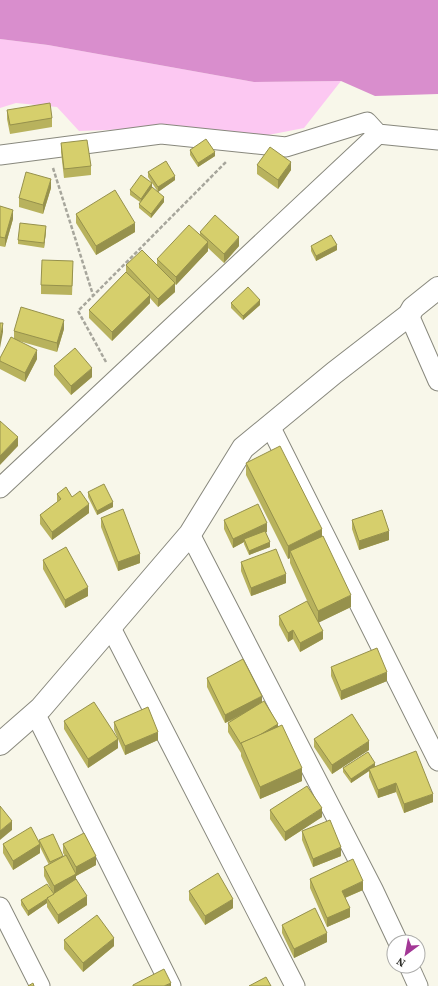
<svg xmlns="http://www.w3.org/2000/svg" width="438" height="986" font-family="'Source Serif 4',serif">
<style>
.green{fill:#fcc8f2}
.water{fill:#d98ecd}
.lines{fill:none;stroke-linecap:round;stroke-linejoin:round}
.minor-casing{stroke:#88887d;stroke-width:21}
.secondary-casing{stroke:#88887d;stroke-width:24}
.path{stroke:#a7a69c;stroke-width:2.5;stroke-dasharray:4 2;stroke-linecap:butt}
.minor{stroke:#fff;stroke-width:19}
.secondary{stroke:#fff;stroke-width:22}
.wall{fill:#b8b25d}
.shaded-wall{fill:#96914c}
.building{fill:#d6cf6c;stroke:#96914c}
</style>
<rect width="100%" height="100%" fill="#f8f7ea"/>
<!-- green -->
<polygon class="green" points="0,39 48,45 254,82 341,81 304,128 263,136 188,127 79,131 57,107 16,103 0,108"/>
<!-- water -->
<polygon class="water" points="0,0 438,0 438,94 375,96 341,81 254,82 48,45 0,39"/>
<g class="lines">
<!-- minor casing -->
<g class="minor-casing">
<g id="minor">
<polyline points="0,155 161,134 286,147 367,122 378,134 438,140"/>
<polyline points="409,315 438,381"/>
<polyline points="270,426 438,761"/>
<polyline points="0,488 378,134"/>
<polyline points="190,534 373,889 398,942"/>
<polyline points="110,626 295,986"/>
<polyline points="35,713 171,986"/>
<polyline points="0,907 40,986"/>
<polyline points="409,966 418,986"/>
</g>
</g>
<!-- secondary casing -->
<g class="secondary-casing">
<polyline id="secondary" points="0,744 41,708 190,534 243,448 334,373 409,315 413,308 438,288"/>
</g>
<!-- path -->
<g class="path">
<polyline points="53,168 93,295"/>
<polyline points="106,362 78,311 226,162"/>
</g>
<!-- minor -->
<use href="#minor" class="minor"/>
<!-- secondary -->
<use href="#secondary" class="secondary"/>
</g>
<!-- wall -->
<g class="wall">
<polygon points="7,110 52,118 52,127 10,134 7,119"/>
<polygon points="61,143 91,166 91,175 64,178 61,152"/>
<polygon points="190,150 215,156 198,167 190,155"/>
<polygon points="257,165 291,170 278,189 257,174"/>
<polygon points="148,172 175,180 158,192 152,183 152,188 164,202 151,218 139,208 139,204 140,202 130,195 130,190 152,183 148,177"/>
<polygon points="51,188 43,214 19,207 19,198"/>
<polygon points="0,206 13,219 5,247 0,246"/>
<polygon points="76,214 135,232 96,255 76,223"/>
<polygon points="46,231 44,248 18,244 18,240"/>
<polygon points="200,232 239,246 224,263 208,248 208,251 176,285 175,284 175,292 158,307 150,298 150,303 112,341 89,318 89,310 126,272 126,265 157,265 157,259 200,235"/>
<polygon points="311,246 337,250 316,261 311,251"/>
<polygon points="73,270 72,295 41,294 41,285"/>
<polygon points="231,303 260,305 243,320 231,308"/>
<polygon points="64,329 57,352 19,341 37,359 25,382 0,369 0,358 14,339 14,331"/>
<polygon points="54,366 92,377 71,395 54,375"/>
<polygon points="246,463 322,536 351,607 319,622 323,639 300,652 293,639 288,642 279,625 279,616 309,605 290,563 290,558 288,559 246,475"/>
<polygon points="88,492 113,507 97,515 88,497"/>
<polygon points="57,494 72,497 89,513 52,540 40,524 40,515 57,502"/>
<polygon points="101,518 140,563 118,571 101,527"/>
<polygon points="224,520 267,532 265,532 270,547 249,555 244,544 244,542 233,548 224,529"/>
<polygon points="352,520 389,540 359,550 352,529"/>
<polygon points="43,560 88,596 65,608 43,569"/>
<polygon points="241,562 286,583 251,596 241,571"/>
<polygon points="331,667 387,681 341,700 331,676"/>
<polygon points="207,678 262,702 278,727 302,781 260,799 241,756 241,753 228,732 228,723 233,720 225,723 207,687"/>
<polygon points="64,721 118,739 114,730 114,722 158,740 125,755 118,739 118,748 88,768 64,729"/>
<polygon points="314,739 369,750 332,774 314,747"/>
<polygon points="375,766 433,802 404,813 396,792 378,798 369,777 369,771 351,783 343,772 343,768"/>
<polygon points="270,810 322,817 285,841 270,819"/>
<polygon points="302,831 341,856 313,867 302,840"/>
<polygon points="39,840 63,856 65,856 63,853 63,844 96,865 76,876 76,879 87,905 58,924 47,907 47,903 28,916 21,905 21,900 53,893 44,876 44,867 49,865 40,847 40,853 13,870 3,853 3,844 39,842"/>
<polygon points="310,879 363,890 345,898 350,917 327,927 310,888"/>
<polygon points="189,891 233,908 205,925 189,900"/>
<polygon points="282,925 327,942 294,958 282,933"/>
<polygon points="64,940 114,946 83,972 64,949"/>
</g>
<!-- shaded-wall -->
<g class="shaded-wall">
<polygon points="215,152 215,156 198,167 198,163"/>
<polygon points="291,162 291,170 278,189 278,180"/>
<polygon points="175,176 175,180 158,192 158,187"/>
<polygon points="51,179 51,188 43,214 43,205"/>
<polygon points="152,183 152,187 141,203 141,199"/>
<polygon points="164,197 164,202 151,218 151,214"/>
<polygon points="13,210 13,219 5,247 5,238"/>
<polygon points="135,223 135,232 96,255 96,246"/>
<polygon points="46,226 46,231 44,248 44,243"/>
<polygon points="239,237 239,246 224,263 224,254"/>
<polygon points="208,242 208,251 176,285 176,277"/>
<polygon points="337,245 337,250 316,261 316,256"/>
<polygon points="175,283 175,292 158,307 158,299"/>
<polygon points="150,295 150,303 112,341 112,332"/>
<polygon points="260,300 260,305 243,320 243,316"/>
<polygon points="64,320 64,329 57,352 57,343"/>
<polygon points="3,323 3,332 0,348 0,340"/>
<polygon points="37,350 37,359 25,382 25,373"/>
<polygon points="92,368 92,377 71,395 71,386"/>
<polygon points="18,437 18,446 0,465 0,456"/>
<polygon points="113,502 113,507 97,515 97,511"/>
<polygon points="89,504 89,513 52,540 52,532"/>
<polygon points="267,523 267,532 245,542 244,539 244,542 233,548 233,539"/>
<polygon points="322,529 322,541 290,551 290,558 288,559 288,546"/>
<polygon points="389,531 389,540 359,550 359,541"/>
<polygon points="270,542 270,547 249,555 249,551"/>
<polygon points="140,554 140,563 118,571 118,562"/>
<polygon points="286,574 286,583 251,596 251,588"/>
<polygon points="88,587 88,596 65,608 65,600"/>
<polygon points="351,595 351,607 318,623 318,611"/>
<polygon points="293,630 293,639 288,642 288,633"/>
<polygon points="323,631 323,639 300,652 300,643"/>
<polygon points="387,672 387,681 341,700 341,691"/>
<polygon points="262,696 262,704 225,723 225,715"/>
<polygon points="278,724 278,732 242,746"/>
<polygon points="158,732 158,740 125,755 125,746"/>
<polygon points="118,739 118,748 88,768 88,759"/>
<polygon points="369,741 369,750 332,774 332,765"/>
<polygon points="375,763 375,767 369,769 369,771 351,783 351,779"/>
<polygon points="302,768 302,781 260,799 260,787"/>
<polygon points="396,783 396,792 378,798 378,790"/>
<polygon points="433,794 433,802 404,813 404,804"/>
<polygon points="322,808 322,817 285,841 285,832"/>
<polygon points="12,821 12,830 0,840 0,831"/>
<polygon points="40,844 40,853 13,870 13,861"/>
<polygon points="341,847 341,856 313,867 313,859"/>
<polygon points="96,856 96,865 76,876 76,882 54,894 54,886 76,874 76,867"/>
<polygon points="363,881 363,890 342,899 342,891"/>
<polygon points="87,896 87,905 58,924 58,915"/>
<polygon points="47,899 47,903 28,916 28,911"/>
<polygon points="233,899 233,908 205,925 205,916"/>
<polygon points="350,908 350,917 327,927 327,918"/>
<polygon points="327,933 327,942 294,958 294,949"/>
<polygon points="114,938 114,946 83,972 83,963"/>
<polygon points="171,983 171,986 164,986"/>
</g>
<!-- building -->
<g class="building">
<polygon points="50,103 52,118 10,125 7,110"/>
<polygon points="206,139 215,152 198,163 190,150"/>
<polygon points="87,140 91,166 64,169 61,143"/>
<polygon points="270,147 291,162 278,180 257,165"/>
<polygon points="166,161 175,176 158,187 148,172"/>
<polygon points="26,172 51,179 43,205 19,198"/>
<polygon points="141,175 152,183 141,199 130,190"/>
<polygon points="152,187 164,197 151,214 139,204"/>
<polygon points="115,190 135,223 96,246 76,214"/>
<polygon points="0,206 13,210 5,238 0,237"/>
<polygon points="215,215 239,237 224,254 200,232"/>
<polygon points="20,223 46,226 44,243 18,240"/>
<polygon points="189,225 208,242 176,277 157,259"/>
<polygon points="331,235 337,245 316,256 311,246"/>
<polygon points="142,250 175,283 158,299 126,265"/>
<polygon points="42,260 73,261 72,286 41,285"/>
<polygon points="126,272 150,295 112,332 89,310"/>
<polygon points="248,287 260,300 243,316 231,303"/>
<polygon points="21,307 64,320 57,343 14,331"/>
<polygon points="0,323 3,323 0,340"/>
<polygon points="11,337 37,350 25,373 0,361 0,358"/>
<polygon points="75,348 92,368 71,386 54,366"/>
<polygon points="0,421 18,437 0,456"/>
<polygon points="280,446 322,529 288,546 246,463"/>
<polygon points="104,484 113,502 97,511 88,492"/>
<polygon points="66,487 72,497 80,491 89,504 52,532 40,515 61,499 57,494"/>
<polygon points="258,504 267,523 233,539 224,520"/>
<polygon points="123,509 140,554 118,562 101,518"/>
<polygon points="382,510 389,531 359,541 352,520"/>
<polygon points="265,531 270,542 249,551 244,539"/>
<polygon points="323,536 351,595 318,611 290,551"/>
<polygon points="66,547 88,587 65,600 43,560"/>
<polygon points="276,549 286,574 251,588 241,562"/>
<polygon points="307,601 323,631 300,643 293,630 288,633 279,616"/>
<polygon points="377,648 387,672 341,691 331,667"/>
<polygon points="243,659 262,696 225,715 207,678"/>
<polygon points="264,701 278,724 258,736 241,743 241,744 228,723"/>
<polygon points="94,702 118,739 88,759 64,721"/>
<polygon points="148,707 158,732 125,746 114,722"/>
<polygon points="352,714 369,741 332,765 314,739"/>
<polygon points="282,725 302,768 260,787 241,743"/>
<polygon points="416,751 433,794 404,804 396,783 378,790 369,769"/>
<polygon points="368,752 375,763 351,779 343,768"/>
<polygon points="307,786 322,808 285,832 270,810"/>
<polygon points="0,806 12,821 0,831"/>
<polygon points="330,820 341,847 313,859 302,831"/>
<polygon points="31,827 40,844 13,861 3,844"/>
<polygon points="84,833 96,856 76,867 63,844"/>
<polygon points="53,834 63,856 50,862 39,840"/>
<polygon points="66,855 76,874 54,886 44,867"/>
<polygon points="353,859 363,881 342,891 350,908 327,918 310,879"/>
<polygon points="218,873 233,899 205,916 189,891"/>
<polygon points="76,879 87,896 58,915 47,898"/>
<polygon points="47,884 54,894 47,898 48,898 28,911 21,900"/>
<polygon points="315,908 327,933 294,949 282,925"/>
<polygon points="97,915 114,938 83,963 64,940"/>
<polygon points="164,969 171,983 164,986 133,986 133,985"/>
<polygon points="266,977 271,986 249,986"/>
<polygon points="33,983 34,986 28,986"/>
</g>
<!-- north arrow -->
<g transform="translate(406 954) rotate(212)"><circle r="19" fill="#ffffff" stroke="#acacaa"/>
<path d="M0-3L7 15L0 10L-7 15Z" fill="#a33796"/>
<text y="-6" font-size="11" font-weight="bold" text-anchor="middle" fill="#2f2f2a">N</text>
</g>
</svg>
